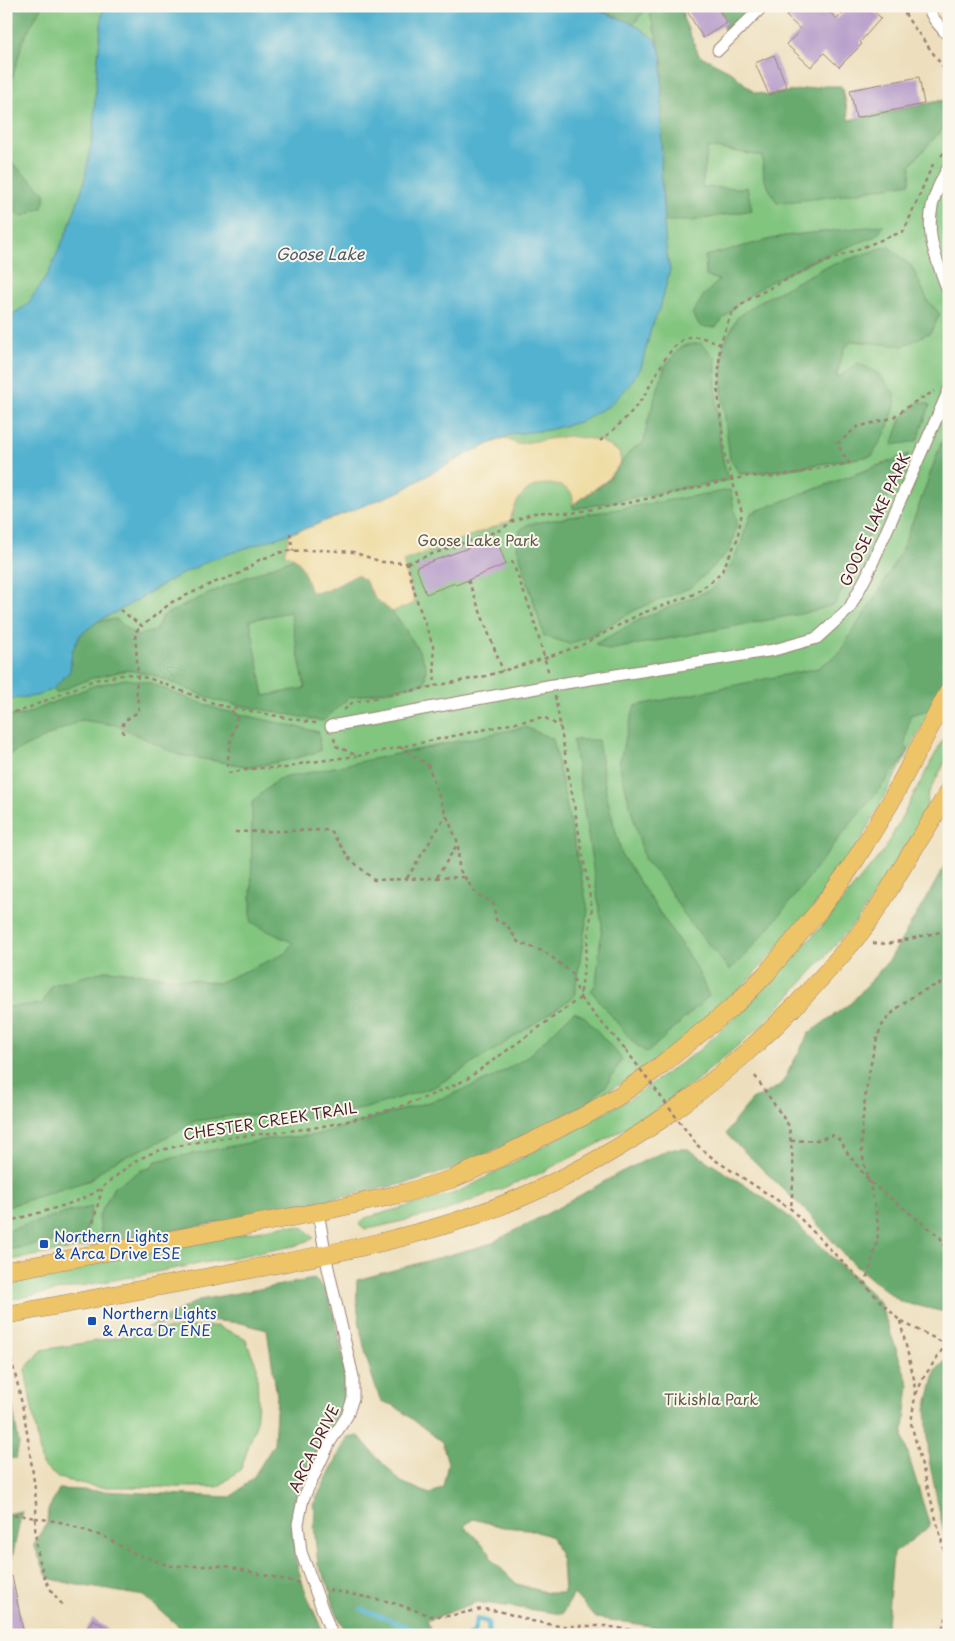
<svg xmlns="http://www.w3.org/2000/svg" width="955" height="1641" font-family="'Playpen Sans',sans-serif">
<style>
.green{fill:#81c57f;stroke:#667255}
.forest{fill:#68aa6e;stroke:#59644c;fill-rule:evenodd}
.sand{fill:#eeda9e;stroke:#9c7c64}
.water{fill:#52b2d0;stroke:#4e687e}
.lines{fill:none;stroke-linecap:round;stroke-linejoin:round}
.stream{stroke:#52b2d0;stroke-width:4.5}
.building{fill:#b69cc9}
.minor-casing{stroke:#9c7f74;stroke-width:13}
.primary-casing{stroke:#9c7f74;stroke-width:19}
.path{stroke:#9c7f74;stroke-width:2.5;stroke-dasharray:4 4;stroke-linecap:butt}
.minor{stroke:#fff;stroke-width:11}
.primary{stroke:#eec469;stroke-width:18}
.path-bridge{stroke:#9c7f74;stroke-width:2.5;stroke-dasharray:4 4;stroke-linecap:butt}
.transit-dot{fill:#1a4fb4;stroke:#fbf7ec;stroke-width:2}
.labels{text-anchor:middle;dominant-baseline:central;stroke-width:4;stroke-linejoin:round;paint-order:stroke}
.street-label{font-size:15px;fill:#4a1f2b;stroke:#fbf7ec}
.park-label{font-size:15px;fill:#5d5948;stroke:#fbf7ec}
.transit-label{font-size:15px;fill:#164399;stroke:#fbf7ec;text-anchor:start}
.water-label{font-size:16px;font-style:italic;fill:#4d5a6d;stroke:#fbf7ec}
</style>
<rect width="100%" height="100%" fill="#fbf7ec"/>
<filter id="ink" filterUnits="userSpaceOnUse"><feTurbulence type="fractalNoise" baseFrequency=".02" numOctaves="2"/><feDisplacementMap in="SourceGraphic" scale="10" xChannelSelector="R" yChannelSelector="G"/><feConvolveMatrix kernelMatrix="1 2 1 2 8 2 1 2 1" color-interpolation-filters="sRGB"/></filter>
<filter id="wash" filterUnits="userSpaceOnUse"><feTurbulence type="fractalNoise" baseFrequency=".0096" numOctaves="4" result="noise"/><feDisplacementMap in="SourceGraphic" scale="20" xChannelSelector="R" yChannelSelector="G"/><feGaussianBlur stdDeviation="1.12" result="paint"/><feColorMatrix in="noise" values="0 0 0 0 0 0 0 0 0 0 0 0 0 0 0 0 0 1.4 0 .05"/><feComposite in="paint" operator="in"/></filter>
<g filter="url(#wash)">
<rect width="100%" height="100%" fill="#eddfbd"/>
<!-- green -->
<g class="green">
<polygon points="6,6 670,6 705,116 843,88 849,120 949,99 949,677 857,847 811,911 747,982 713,1014 677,1045 627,1080 577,1109 265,1214 6,1261"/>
<polygon points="948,730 949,755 928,794 924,820 859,918 810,974 761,1026 696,1081 651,1113 598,1144 536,1175 445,1211 373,1228 364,1229 359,1225 365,1218 452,1194 472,1185 628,1100 698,1051 755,998 821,927 885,849"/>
<polygon points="288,1225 304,1228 314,1238 294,1246 8,1300 6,1280"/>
<polygon points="217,1326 245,1338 257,1367 258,1400 256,1424 241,1469 218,1487 97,1487 58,1478 42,1465 25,1369 42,1350 180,1327"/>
</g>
<!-- forest -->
<g class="forest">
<polygon points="6,6 42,6 23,40 6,101"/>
<polygon points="587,6 648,6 634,24"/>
<polygon points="657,6 683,6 683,18 699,55 730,71 754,92 769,95 822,86 841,86 849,120 949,99 949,122 911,164 910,183 830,197 777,203 764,179 762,156 708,147 702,187 739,188 747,187 752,210 692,221 665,221 661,179 662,57 650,15"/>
<polygon points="718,6 756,6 736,25 724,30 723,26 727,23"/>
<polygon points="6,157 46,194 42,208 21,217 6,203"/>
<path d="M884 225 876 236C823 257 752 280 716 327H701L692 314 704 295 719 280 706 276 705 256 784 236Z"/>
<polygon points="888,246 912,267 928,301 940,314 931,332 903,346 852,341 844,349 836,377 841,376 858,363 879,374 895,395 895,406 886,432 872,456 782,470 740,474 730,459 722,393 723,346 737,318 759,302 823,268"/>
<path d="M701 343 716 358C715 398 717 441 728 480L574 509 572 505 606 482 631 450 644 442 647 423 665 366 682 346Z"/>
<polygon points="920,401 930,405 917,441 892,445 901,419"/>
<path d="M949 427V677L932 709 910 715 905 744 909 752C884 783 858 815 832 847 799 889 769 933 730 970L687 919 664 882 645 861 619 764 625 739 635 706 818 668 842 651 847 639 877 595 901 551 917 511 941 443Z"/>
<polygon points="909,454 835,604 810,612 608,650 595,644 641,619 710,590 730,567 741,543 751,513"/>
<polygon points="730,490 737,522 730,550 692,587 637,609 590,636 570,644 544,636 517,547 520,530 529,524"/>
<path d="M294 558 328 590 357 575 365 580 375 598 392 612 401 623 419 651 426 666 425 683 348 698 323 721 217 701 153 675 127 670 89 679 56 693 53 689 70 671 72 651 80 635 98 621 116 619 136 636 155 631 162 616 225 586ZM290 612 305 688 264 696 250 620Z"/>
<polygon points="125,679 148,682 189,699 221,710 319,732 320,751 293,759 252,767 179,755 116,725 81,720 6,756 6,716 23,715 93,686"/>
<polygon points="525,727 553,739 588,910 574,997 496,1049 434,1087 363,1109 287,1122 244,1114 195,1121 163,1140 111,1163 90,1180 6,1207 6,1007 42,1004 52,985 108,970 218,983 284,954 293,943 251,923 252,802 278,779"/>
<polygon points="573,740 598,740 607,797 622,856 696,967 709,996 647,1053 633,1042 591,991 596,984 602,925"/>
<polygon points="949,857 949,1313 901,1302 875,1282 847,1258 808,1213 726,1134 736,1119 752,1100 781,1085 809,1033 852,1002 890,959 934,885"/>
<polygon points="574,1012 585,1017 622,1059 606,1086 583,1106 483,1157 454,1169 413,1182 265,1214 102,1244 99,1216 114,1187 142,1170 150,1168 156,1161 268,1139 315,1135 446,1097 494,1077 527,1057"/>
<path d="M669 1149H688L760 1195 788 1216 879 1301 909 1385 903 1438 930 1526 893 1554 886 1635H713L596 1618 574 1594 562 1614 477 1602 426 1621 434 1635H347L334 1607 329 1586 318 1565 314 1526 315 1511 313 1505 347 1438 359 1436 375 1455 401 1482 430 1494 443 1487 448 1463 442 1442 395 1406 381 1401C368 1371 354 1313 357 1280L489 1244 554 1210 621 1172ZM473 1519 503 1527 528 1529 552 1537 562 1561 564 1593H548L517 1584 491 1559 489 1551 464 1526Z"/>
<polygon points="92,1207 85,1236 6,1250 6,1231 73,1211"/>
<path d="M314 1279C317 1282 322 1285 325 1289 330 1297 337 1326 339 1336 343 1358 349 1383 342 1405 332 1439 302 1465 296 1500 287 1550 301 1585 322 1629L323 1635H248L184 1631 144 1596 72 1584 48 1578 34 1545 47 1523 48 1510 59 1489 231 1497 253 1478 274 1444 277 1396 267 1330 241 1323 197 1319 146 1328 199 1300Z"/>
<polygon points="949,1357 949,1557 929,1460 926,1409 936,1370"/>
<polygon points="6,1369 19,1444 16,1458 6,1459"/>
<polygon points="22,1511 12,1558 6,1561 6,1514"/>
</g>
<!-- sand -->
<path class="sand" d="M568 436 598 440 619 452 621 462 606 481 572 505C579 485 548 481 535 486 520 491 513 508 510 521L403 561 415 603 392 612 375 598 365 580 357 575 328 590 311 592C305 578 302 555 284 554L290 533 401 491 433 472 473 451 504 438 517 444Z"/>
<!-- water -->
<polygon class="water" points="103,6 587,6 634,24 656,40 662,57 661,179 666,248 670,270 660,308 651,329 641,368 626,389 609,406 579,422 548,430 512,434 473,451 433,472 401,491 310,527 210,560 172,579 122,609 98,621 80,635 72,651 70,671 53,689 36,696 10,699 6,697 6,324 13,314 27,305 48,274 69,227 84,183 93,133 97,67"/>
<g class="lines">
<!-- stream -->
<g class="stream">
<polyline points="361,1609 430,1635"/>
<polyline points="469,1635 474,1632 477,1619 488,1622 489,1635"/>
</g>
</g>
<g id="blocks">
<!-- building -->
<g class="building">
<polygon points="684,6 717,6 727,23 703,38"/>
<polygon points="794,6 823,6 837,19 850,6 869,6 881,18 860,42 862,44 839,67 824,53 811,67 786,44 801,30 786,16"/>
<polygon points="774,55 787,87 769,95 755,63"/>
<polygon points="919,77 924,104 856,118 850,90"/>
<polygon points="496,538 506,564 456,585 455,583 426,594 416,567"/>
<polygon points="6,1576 12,1576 24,1635 6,1635"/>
<polygon points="93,1619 116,1635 83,1635"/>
</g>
</g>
</g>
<g filter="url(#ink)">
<use href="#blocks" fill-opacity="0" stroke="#9c7f74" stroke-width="1"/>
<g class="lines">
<!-- minor casing -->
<g class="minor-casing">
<g id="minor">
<polyline points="927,6 934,19 949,37"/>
<polyline points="718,50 763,6"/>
<path d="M949 167C944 174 941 181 938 188 921 227 935 257 949 293"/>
<polyline points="331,726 553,685 774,650 817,638 849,609 867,575 949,390"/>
<polyline points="318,1212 328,1268 353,1377 353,1398 347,1416 330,1442 303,1499 298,1524 301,1552 332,1635"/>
</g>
</g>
<!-- primary casing -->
<g class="primary-casing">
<g id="primary">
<polyline points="6,1271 318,1212 405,1193 452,1179 493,1161 584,1116 620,1095 660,1066 735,1005 765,975 820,909 851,867 890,803 949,691"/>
<path d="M6 1315C88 1300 170 1284 252 1269 328 1254 405 1240 478 1214 609 1168 729 1081 821 978 837 960 855 941 869 921 882 903 893 882 905 863 919 839 936 815 949 790"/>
</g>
</g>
<!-- path -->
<g class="path">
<polyline points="901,6 908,19 949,75"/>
<polyline points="941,156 949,147"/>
<path d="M600 441C614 430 630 415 641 400 653 385 668 341 690 337 700 335 711 341 720 344"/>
<polyline points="290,533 293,551"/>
<polyline points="512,561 532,614 549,674"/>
<polyline points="407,563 500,530 513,521 534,513 546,512 571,513 628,503 748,476 773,477 849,463 837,444 857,427 892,418 913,403 935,391"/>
<polyline points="468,580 503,671"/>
<polyline points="120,610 142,626 172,602 213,583 241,573 259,560 285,551 324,550 353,552 382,562 407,563 418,604 433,646 435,686"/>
<polyline points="555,696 592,908 580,998"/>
<polyline points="344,710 353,702 486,676 545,658 582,645 640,614 692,595 710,583 722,571 737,540 742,512 725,457 718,392 720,344 732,312 751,298 807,269 904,231 932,166 936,162"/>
<polyline points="6,712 21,711 94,680 128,674 151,679 218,705 320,724"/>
<polyline points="123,734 123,722 139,711 136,688 138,676 135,632 142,626"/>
<polyline points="334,738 336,746 358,756 544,717 560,727"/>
<polyline points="400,747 428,765 443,807 458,843 459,869 477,895 493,902 496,920 507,925 518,942 545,952 572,973 578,993 581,993"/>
<polyline points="227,767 230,743 237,718 230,708"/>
<polyline points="228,773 257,768 286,768 304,763 356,756"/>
<polyline points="235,832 330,830 349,858 374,880 464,877"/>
<polyline points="437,877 458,843"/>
<polyline points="407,878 446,816"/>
<polyline points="873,943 887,944 949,930"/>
<polyline points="580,998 626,1050"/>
<polyline points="755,1076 789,1126 794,1171 791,1208"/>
<polyline points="791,1141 818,1140 832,1135 841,1141 848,1154 870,1182 940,1237 949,1256"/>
<polyline points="697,1145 715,1160 791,1209 900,1321 946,1344 949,1342"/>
<path d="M6 1222C33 1214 61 1208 86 1197 106 1188 120 1170 138 1160 148 1154 159 1150 170 1148 217 1136 265 1135 312 1128 366 1119 419 1103 467 1079L580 998"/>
<polyline points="89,1238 102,1189"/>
<path d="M865 1285C869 1269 877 1248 878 1233 878 1204 866 1179 862 1151 859 1128 871 1043 883 1024 896 1005 926 985 949 982"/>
<polyline points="900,1321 914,1379 915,1396 911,1423 944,1550 949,1578"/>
<path d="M6 1344C18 1379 25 1416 30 1453 33 1475 37 1496 36 1518L60 1522 105 1537 133 1553 170 1566H225L299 1583"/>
<polyline points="916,1394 924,1377 946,1344"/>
<path d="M6 1518 18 1515 36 1518C33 1533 39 1563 45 1578 49 1589 57 1598 65 1608"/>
<polyline points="329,1590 391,1602 432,1616 449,1616 482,1609 499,1611 532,1621 559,1626 605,1626 663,1635"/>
<polyline points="938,1635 945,1623 949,1607"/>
</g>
<!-- minor -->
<use href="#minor" class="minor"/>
<!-- primary -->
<use href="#primary" class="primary"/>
<!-- path-bridge -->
<polyline class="path-bridge" points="626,1050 697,1145"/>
</g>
</g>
<!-- markers -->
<g class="transit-dot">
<rect x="39" y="1239" width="10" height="10" rx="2.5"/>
<rect x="87" y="1316" width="10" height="10" rx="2.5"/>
</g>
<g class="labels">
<!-- street labels -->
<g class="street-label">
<text transform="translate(874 519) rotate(-65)">GOOSE LAKE PARK</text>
<text transform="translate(270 1120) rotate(-9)">CHESTER CREEK TRAIL</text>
<text transform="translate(313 1448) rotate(-64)">ARCA DRIVE</text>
</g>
<!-- park labels -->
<g class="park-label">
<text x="478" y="539">Goose Lake Park</text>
<text x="711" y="1398">Tikishla Park</text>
</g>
<!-- transit labels -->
<g class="transit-label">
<text x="54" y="1235">Northern Lights<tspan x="54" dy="17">&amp; Arca Drive ESE</tspan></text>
<text x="102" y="1312">Northern Lights<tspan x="102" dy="17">&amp; Arca Dr ENE</tspan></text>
</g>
<!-- water labels -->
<g class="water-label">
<text x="320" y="253">Goose Lake</text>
</g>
</g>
<!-- margin -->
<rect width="955" height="1641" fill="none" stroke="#fbf7ec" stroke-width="25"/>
</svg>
